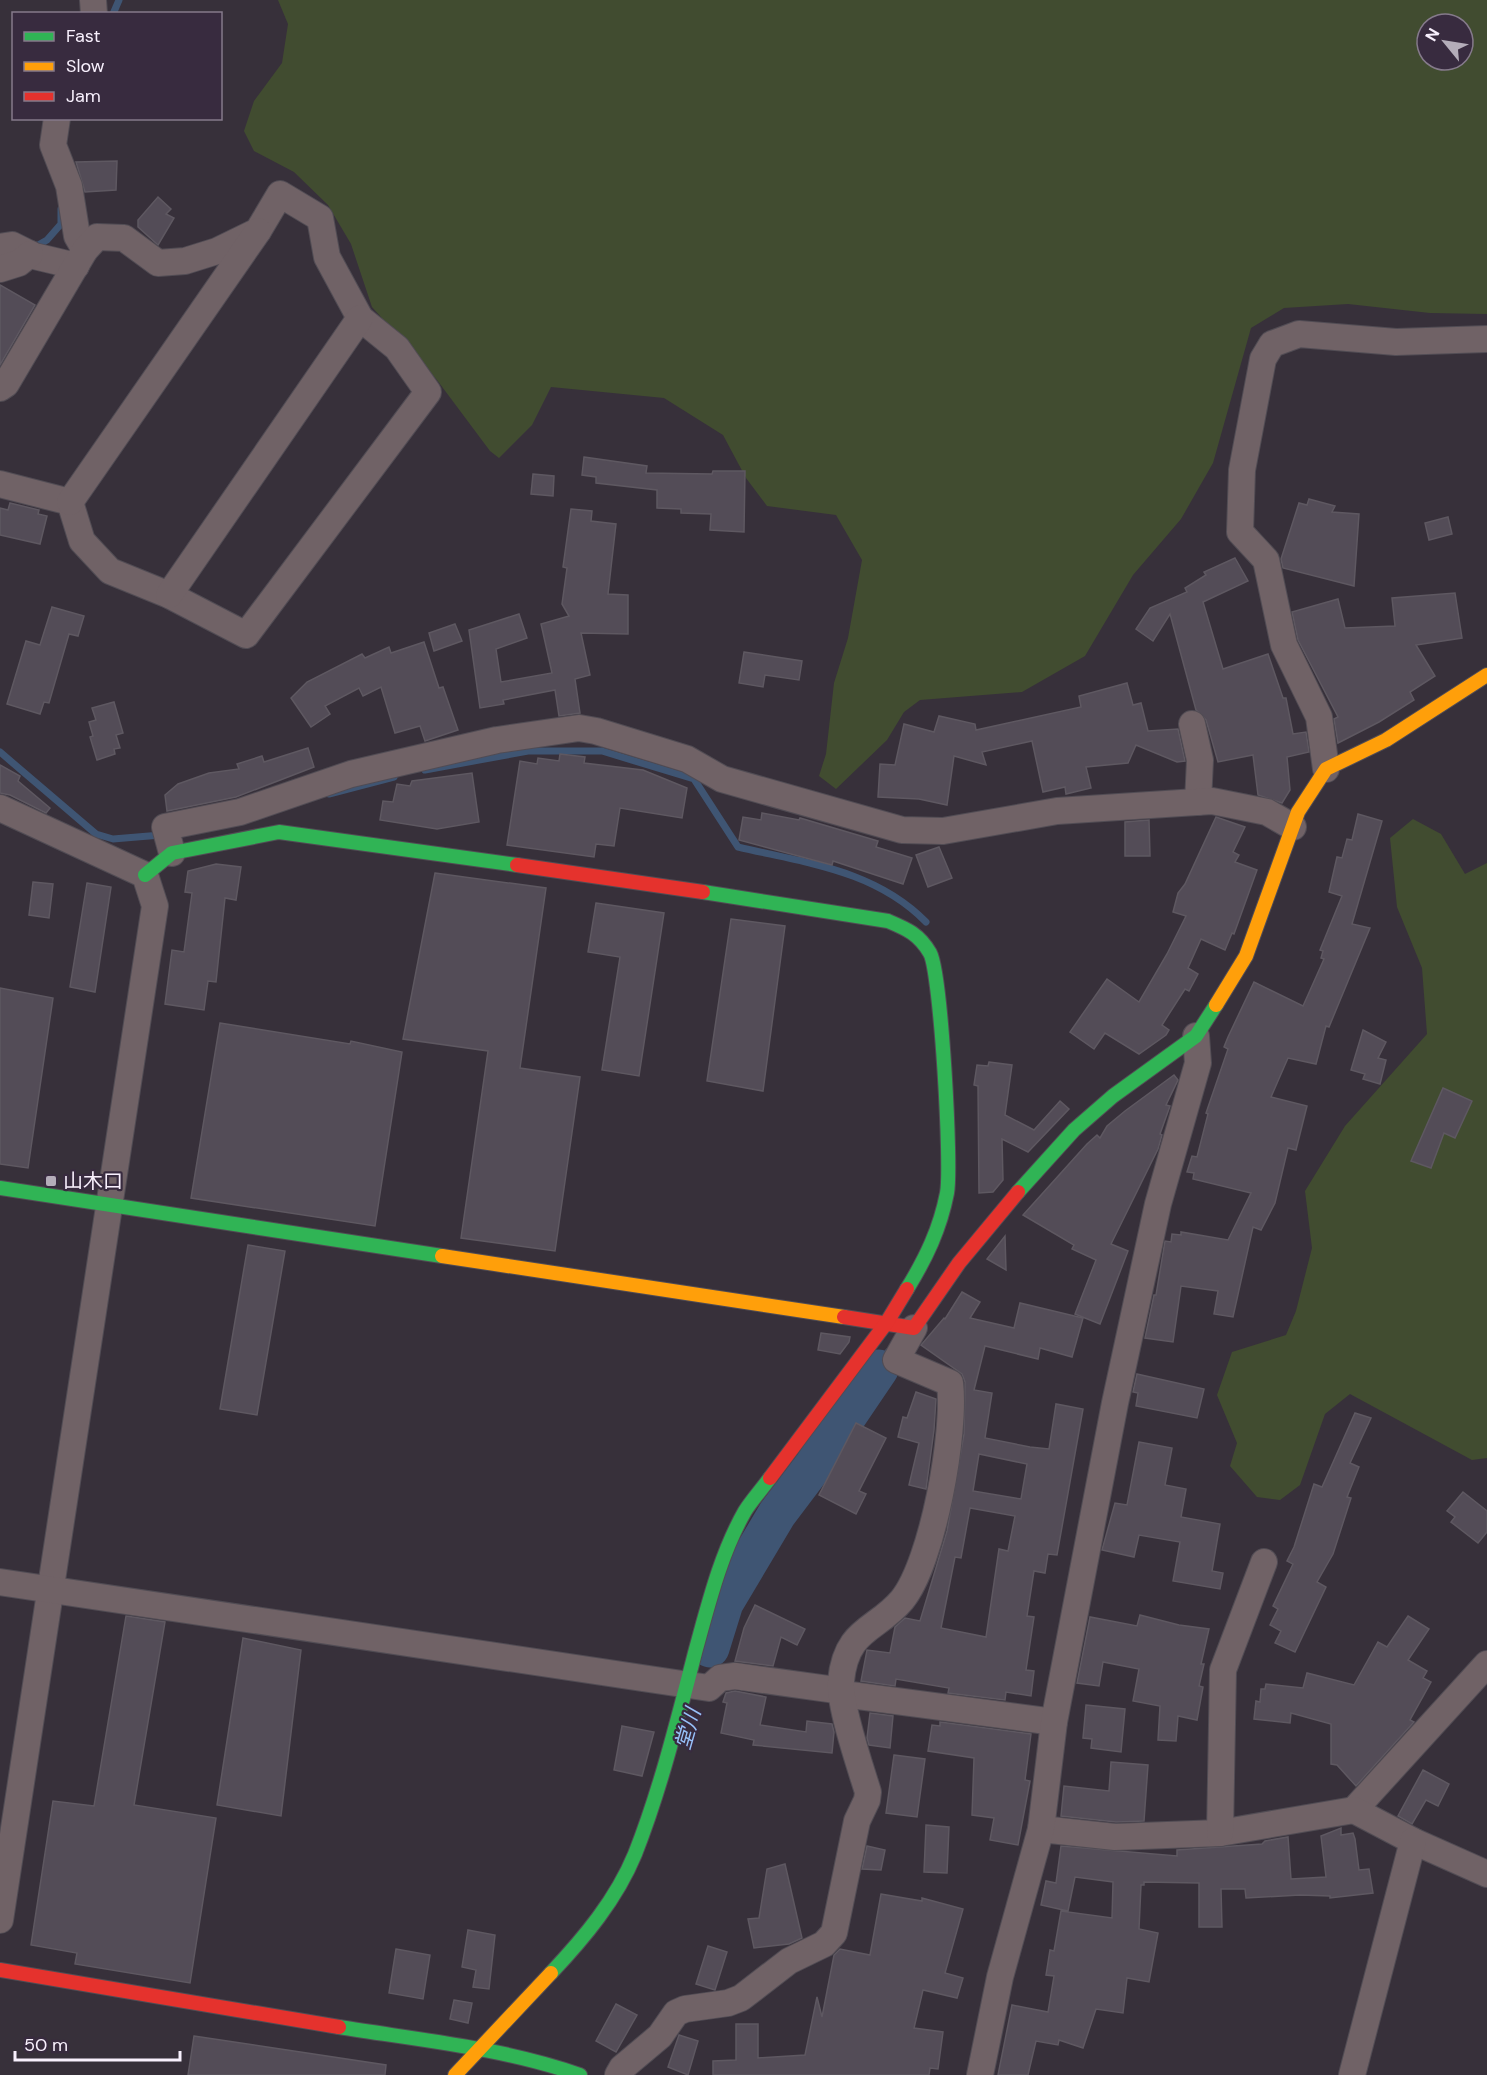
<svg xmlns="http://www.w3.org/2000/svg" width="1487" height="2075" font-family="'DM Sans','Noto Sans JP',sans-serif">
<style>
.green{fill:#414c30;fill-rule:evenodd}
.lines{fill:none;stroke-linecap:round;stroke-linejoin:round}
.stream{stroke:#3f5573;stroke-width:7}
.river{stroke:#3f5573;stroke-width:39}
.building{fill:#534c57;stroke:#5e5861;stroke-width:1.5;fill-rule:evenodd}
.street-casing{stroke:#514c54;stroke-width:28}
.fast-casing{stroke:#514c54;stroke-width:16}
.slow-casing{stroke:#514c54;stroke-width:16}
.jam-casing{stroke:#514c54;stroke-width:16}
.street{stroke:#706266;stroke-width:26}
.fast{stroke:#30b455;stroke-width:14}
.slow{stroke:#ff9f0a;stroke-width:14}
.jam{stroke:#e5322d;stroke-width:14}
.poi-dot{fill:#b4adb9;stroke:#382b3f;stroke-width:2}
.labels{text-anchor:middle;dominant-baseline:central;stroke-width:4.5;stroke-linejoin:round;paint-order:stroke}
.poi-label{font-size:20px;fill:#f8f0fd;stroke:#382b3f;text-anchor:start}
.water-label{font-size:21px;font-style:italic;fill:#97c1f9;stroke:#382b3f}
</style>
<rect width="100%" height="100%" fill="#37303a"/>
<!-- green -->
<g class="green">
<path d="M278 0H1487V314L1430 313 1348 304 1284 308 1251 328 1213 463 1181 519 1133 575 1085 656 1022 692 920 700 904 712 887 740 836 789 819 776 826 754 834 683 848 638 862 560 836 515 767 506 746 478 723 435 664 398 551 387 532 425 499 458 490 451 437 380 372 307 351 244 328 205 294 172 254 151 244 131 254 101 282 63 288 24ZM1427 24H1463V60H1427Z"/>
<polygon points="1413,819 1441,834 1465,874 1487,863 1487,1458 1472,1460 1350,1394 1325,1414 1300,1485 1280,1500 1257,1497 1230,1466 1237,1443 1217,1395 1232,1352 1286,1335 1296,1311 1312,1248 1305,1191 1345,1126 1427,1034 1422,968 1397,907 1390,838"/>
</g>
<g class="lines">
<!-- stream -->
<g class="stream">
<polyline points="113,14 119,0"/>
<polyline points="33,248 47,240 61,224 61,209"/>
<polyline points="0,752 96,834 113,839 161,835"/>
<path d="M425 770 528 751H602L694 779 738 847C806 863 875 870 926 922"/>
<polyline points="329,794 394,777"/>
<polyline points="879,1369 888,1352"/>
</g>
<!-- river -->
<polyline class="river" points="710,1648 724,1603 777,1514 814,1465 879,1369"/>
</g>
<!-- building -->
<g class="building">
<polygon points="117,161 116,190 85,192 76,162"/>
<polygon points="158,197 171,209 166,214 174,218 158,245 138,227 138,220"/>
<polygon points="0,285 35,305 0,365"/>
<polygon points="584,457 647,466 646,473 712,474 713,471 745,471 744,532 710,530 711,514 681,513 681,509 657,508 657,490 596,483 596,477 582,475"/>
<polygon points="533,474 554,476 553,496 531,494"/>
<polygon points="1309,499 1335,506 1332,512 1359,514 1354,586 1283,568 1281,559 1299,503 1307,505"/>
<polygon points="10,503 39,510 38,514 47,516 40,544 0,535 0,508 8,510"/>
<polygon points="571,509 592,511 591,521 616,524 608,594 628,595 628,634 581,633 590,675 575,679 580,713 559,716 555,690 503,700 504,704 480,708 469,630 519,614 527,638 496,649 501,682 552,673 541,624 569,616 562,604 567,568 563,567"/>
<polygon points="1448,517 1452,534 1429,540 1425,523"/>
<polygon points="1235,558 1248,581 1203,602 1223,669 1268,654 1283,698 1286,698 1293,734 1306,732 1309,752 1287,757 1290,790 1282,803 1258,795 1253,755 1218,762 1206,720 1196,710 1170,614 1153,641 1136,629 1150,608 1187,592 1185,588 1206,575 1204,572"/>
<polygon points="1455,593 1462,638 1416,645 1435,676 1410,692 1414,700 1379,722 1338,743 1334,719 1338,717 1298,640 1292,612 1338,599 1345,628 1395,626 1392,598"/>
<polygon points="52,607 84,616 78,636 69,634 49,703 44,702 40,714 7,704 26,641 40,645"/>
<polygon points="455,624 462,641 434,651 429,633"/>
<polygon points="424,642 439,688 443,687 458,730 425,741 420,726 395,733 381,687 363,696 359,688 325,706 330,714 311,727 291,698 307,682 362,654 365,658 389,647 391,653"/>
<polygon points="744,652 802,661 799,680 765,675 763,687 739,683"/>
<polygon points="1127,683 1133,705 1141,703 1148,731 1178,729 1185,761 1177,762 1136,745 1128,763 1086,767 1091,788 1066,794 1065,787 1043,792 1032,741 982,752 986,765 954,756 947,805 919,799 878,797 880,764 895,765 904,724 934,732 939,716 975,724 976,730 1081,707 1079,696"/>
<polygon points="114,702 123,733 116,735 120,748 114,749 115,754 97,760 90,737 93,736 89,722 96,720 92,708"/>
<polygon points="308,748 314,767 236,797 167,811 165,795 178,784 209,773 239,769 237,764 262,756 264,762"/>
<polygon points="560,754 585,757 584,763 643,770 687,788 682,818 620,808 614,846 596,844 594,857 507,845 520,761 537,764 538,758 559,761"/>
<polygon points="0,765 20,776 18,781 50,808 46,813 10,795 0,793"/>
<polygon points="472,773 479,822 437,829 380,820 383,801 393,802 397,784 410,786 412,781"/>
<polygon points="762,813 799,820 800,818 878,841 876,847 912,858 903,884 833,861 832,865 739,840 743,817 761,820"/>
<polygon points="1358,814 1382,821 1352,924 1370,928 1329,1027 1326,1026 1316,1064 1288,1058 1271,1097 1307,1106 1296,1150 1288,1148 1275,1203 1261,1230 1253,1227 1233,1317 1214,1314 1218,1291 1181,1286 1173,1342 1145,1338 1154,1295 1156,1295 1165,1241 1171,1242 1172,1234 1181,1235 1181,1232 1228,1240 1251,1193 1193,1179 1194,1173 1187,1172 1192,1156 1197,1157 1208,1114 1206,1113 1228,1049 1224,1047 1228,1037 1254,982 1303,1006 1324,959 1321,958 1323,951 1320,950 1342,896 1329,892 1337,857 1342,858 1347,839 1352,840"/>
<polygon points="1216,817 1245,827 1233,852 1239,855 1235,862 1257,870 1234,934 1232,933 1225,950 1201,939 1188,968 1198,974 1189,991 1185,989 1162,1025 1169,1030 1166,1035 1139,1054 1105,1033 1094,1049 1070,1032 1107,979 1139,1002 1167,954 1186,916 1173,912 1178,893 1185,884"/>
<polygon points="1149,820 1150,856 1125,856 1125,822"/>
<polygon points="939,847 952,878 928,887 916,855"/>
<polygon points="216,864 241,867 236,900 225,898 216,982 208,981 204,1010 165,1004 172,950 184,952 192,893 185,892 188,871"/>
<polygon points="435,873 546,888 520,1068 580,1077 555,1251 461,1238 488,1051 403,1039"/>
<polygon points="33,882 53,884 49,918 29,915"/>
<polygon points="87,883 111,887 95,992 70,987"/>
<polygon points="596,903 664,913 639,1076 602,1070 620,957 588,952"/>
<polygon points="731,919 785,926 763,1091 707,1081"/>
<polygon points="0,988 53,998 28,1168 0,1164"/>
<polygon points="220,1023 350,1044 351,1041 402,1052 375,1226 191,1198"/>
<polygon points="1363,1030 1386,1042 1378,1058 1386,1060 1380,1084 1363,1079 1365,1074 1351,1070"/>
<polygon points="989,1062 1012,1065 1005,1115 1034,1130 1060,1101 1069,1109 1028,1152 1002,1139 1003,1180 993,1192 979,1193 978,1086 974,1085 977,1065 988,1066"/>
<polygon points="1174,1075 1178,1080 1166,1105 1170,1106 1160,1134 1162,1135 1158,1149 1111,1244 1128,1251 1100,1324 1075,1314 1096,1260 1072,1249 1074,1245 1023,1215 1087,1144 1097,1135 1100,1138 1107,1126 1125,1111"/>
<polygon points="1443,1088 1472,1101 1455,1138 1444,1133 1431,1168 1411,1161"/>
<polygon points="1005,1236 1006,1270 987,1259"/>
<polygon points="248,1245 285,1251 257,1415 220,1409"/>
<path d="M962 1292 980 1302 970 1318 1014 1328 1020 1303 1083 1318 1072 1357 1040 1348 1038 1359 985 1346 974 1390 992 1393 985 1438 1030 1447 1049 1449 1056 1404 1083 1409 1057 1555 1048 1554 1045 1573 1034 1571 1027 1616 1034 1617 1026 1670 1034 1671 1031 1696 1006 1692 1005 1700 948 1693 949 1688 896 1679 895 1686 861 1681 867 1650 890 1653 895 1627 905 1618 920 1621 947 1531 964 1434 965 1382 962 1374 921 1345 944 1318 945 1319ZM979 1454 1027 1464 1021 1499 973 1491ZM970 1508 1015 1516 1008 1551 999 1549 986 1637 941 1628 955 1557 961 1558Z"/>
<polygon points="821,1333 850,1337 849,1342 840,1354 818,1350"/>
<polygon points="1137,1374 1204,1389 1197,1418 1136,1406 1138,1393 1133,1392"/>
<polygon points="916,1392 936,1399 934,1430 926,1489 909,1485 919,1443 898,1437 903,1417 907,1418"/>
<polygon points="1355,1413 1371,1418 1350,1463 1359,1467 1347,1497 1351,1498 1333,1554 1317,1582 1326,1587 1295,1652 1275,1643 1281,1631 1270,1625 1278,1609 1273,1606 1293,1564 1287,1561 1294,1547 1314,1484 1322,1487"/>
<polygon points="856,1423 886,1438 859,1491 866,1494 856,1514 819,1495"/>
<polygon points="1139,1442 1172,1448 1165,1485 1186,1489 1181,1517 1220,1524 1212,1571 1223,1573 1220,1589 1173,1581 1180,1542 1139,1535 1134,1557 1102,1550 1115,1503 1127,1505"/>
<polygon points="1463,1492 1487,1511 1487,1532 1478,1543 1451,1522 1455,1517 1447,1511"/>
<polygon points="755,1605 805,1629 797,1645 781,1637 773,1666 735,1661 744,1628"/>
<polygon points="1140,1615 1179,1625 1209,1629 1201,1664 1204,1664 1199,1686 1203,1687 1197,1720 1178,1716 1176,1741 1158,1740 1160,1706 1133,1701 1139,1669 1103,1662 1099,1686 1077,1683 1090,1617 1137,1626"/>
<polygon points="126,1616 165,1622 134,1805 216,1818 190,1983 75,1964 77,1953 31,1945 53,1801 94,1806"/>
<polygon points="1408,1616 1429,1629 1408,1660 1427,1671 1423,1678 1431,1682 1410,1720 1414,1722 1356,1786 1337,1765 1331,1764 1331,1724 1291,1713 1290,1723 1254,1719 1256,1701 1260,1702 1261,1689 1265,1689 1266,1684 1303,1688 1307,1673 1354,1685 1378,1642 1387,1647"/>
<polygon points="243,1638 301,1650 281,1816 217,1805"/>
<polygon points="735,1691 766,1697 760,1725 806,1732 807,1721 832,1724 834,1732 832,1753 753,1745 754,1740 721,1733 727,1703 723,1702 726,1693"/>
<polygon points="1086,1705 1125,1709 1121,1752 1091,1748 1092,1739 1083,1738"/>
<polygon points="870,1713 893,1716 890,1748 869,1745 867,1738"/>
<polygon points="940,1722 1031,1734 1025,1780 1030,1781 1018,1845 990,1840 994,1818 972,1815 974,1758 928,1751 932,1725 940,1726"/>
<polygon points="622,1726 654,1732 642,1776 614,1770"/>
<polygon points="894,1755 925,1759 917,1817 886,1813"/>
<polygon points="1111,1762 1148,1765 1144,1821 1116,1822 1061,1816 1064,1786 1109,1791"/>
<polygon points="1423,1770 1449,1784 1438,1806 1426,1800 1412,1824 1398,1816"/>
<polygon points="926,1825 949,1827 947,1873 924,1872"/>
<polygon points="1341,1828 1341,1835 1353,1833 1355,1839 1359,1870 1369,1869 1373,1893 1330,1898 1330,1896 1300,1895 1246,1898 1245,1889 1221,1889 1222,1927 1199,1927 1199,1883 1144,1882 1144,1885 1141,1885 1139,1929 1158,1933 1149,1982 1127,1978 1123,2013 1096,2009 1083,2048 1059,2040 1058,2045 1036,2041 1028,2075 998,2075 1012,2005 1048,2012 1054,1976 1046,1975 1050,1950 1054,1951 1061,1911 1112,1918 1113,1882 1075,1877 1068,1911 1041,1905 1046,1881 1056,1883 1061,1846 1177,1856 1177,1850 1262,1844 1265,1841 1288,1837 1291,1879 1326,1877 1321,1836"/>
<polygon points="867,1846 885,1850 881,1870 862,1869"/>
<polygon points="785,1864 802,1938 789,1944 754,1948 748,1919 759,1918 767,1869"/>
<polygon points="881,1894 922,1901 922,1898 963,1909 945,1973 963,1978 957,1998 923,1990 914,2028 943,2032 938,2069 930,2068 929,2075 713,2075 713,2061 736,2060 736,2024 758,2024 758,2058 805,2055 817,1997 822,2017 834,1955 840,1949 870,1955"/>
<polygon points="468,1930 495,1935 489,1989 473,1987 476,1970 462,1967"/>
<polygon points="708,1946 727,1952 715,1990 696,1984"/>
<polygon points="396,1949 430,1955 423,1999 389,1993"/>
<polygon points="454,2000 472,2003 468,2023 450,2019"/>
<polygon points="616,2004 637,2015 616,2052 596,2041"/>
<polygon points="679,2035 698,2041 688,2075 668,2067"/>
<polygon points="194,2036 386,2065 385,2075 188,2075"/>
</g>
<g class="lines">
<!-- street casing -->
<g class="street-casing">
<g id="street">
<polyline points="93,0 94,14"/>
<polyline points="57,118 53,145 69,186 77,236 85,250"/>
<polyline points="0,247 12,245 34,256 76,266"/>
<polyline points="0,269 19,263 30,254"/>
<polyline points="0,388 6,384 85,250 97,237 124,238 158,263 185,261 217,251 258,231 280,194 320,218 327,257 360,318 397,348 428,392 246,635 169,595 110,571 82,541 70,502 0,484"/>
<polyline points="70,502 258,231"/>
<polyline points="169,595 360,318"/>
<polyline points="1192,724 1200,760 1198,802"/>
<polyline points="1326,769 1319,717 1284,645 1266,560 1240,532 1242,470 1263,359 1272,344 1299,334 1396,342 1487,339"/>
<polyline points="0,808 145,875 155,906 0,1920"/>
<polyline points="172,853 165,827 240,812 351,774 497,740 579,728 596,731 687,759 722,779 902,830 943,831 1057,811 1212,801 1267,812 1293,827"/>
<polyline points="0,1582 709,1688 720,1678 735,1676 843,1691"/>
<polyline points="843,1694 1054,1722"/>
<polyline points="1354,1810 1487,1664"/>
<polyline points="1041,1829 1115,1837 1220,1833 1354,1810 1413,1841 1487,1874"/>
<polyline points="1220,1833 1223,1670 1264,1562"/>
<path d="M618 2075 622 2068 660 2036 676 2013 685 2009 728 2003 741 1998 789 1961 824 1944 834 1933 857 1821 867 1800 868 1792C860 1766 839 1705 841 1681 846 1628 876 1631 902 1600 933 1562 956 1431 950 1383L896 1360 914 1328"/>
<polyline points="980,2075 1000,1977 1041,1829 1054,1722 1115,1403 1158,1204 1198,1063 1196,1036"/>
<polyline points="1352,2075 1413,1841"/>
</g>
</g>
<!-- fast casing -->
<g class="fast-casing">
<g id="fast">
<polyline points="145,875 172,853 279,832 517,865"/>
<path d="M703 892 888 921C907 929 919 934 930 953 941 973 952 1167 947 1193 940 1229 926 1258 907 1289"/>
<polyline points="0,1188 442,1256"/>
<polyline points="1018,1192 1074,1130 1113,1096 1196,1036 1216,1005"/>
<path d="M551 1973C584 1938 616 1900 635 1854 661 1788 678 1718 696 1649 709 1602 721 1553 745 1511 752 1500 762 1489 770 1478"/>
<path d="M339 2027C419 2040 504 2048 580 2075"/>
</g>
</g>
<!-- slow casing -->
<g class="slow-casing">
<g id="slow">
<polyline points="1216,1005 1246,956 1298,812 1326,769 1386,740 1487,675"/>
<polyline points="442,1256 844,1317"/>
<polyline points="455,2075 551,1973"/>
</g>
</g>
<!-- jam casing -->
<g class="jam-casing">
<g id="jam">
<polyline points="517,865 703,892"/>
<polyline points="844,1317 914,1328 959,1263 1018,1192"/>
<polyline points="770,1478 887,1322 907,1289"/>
<polyline points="0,1970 339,2027"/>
</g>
</g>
<!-- street -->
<use href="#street" class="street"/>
<!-- fast -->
<use href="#fast" class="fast"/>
<!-- slow -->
<use href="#slow" class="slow"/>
<!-- jam -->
<use href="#jam" class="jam"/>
</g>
<!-- markers -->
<rect class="poi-dot" x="45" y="1175" width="12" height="12" rx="3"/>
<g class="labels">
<!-- poi labels -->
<g class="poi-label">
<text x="63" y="1181">山木口</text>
</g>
<!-- water labels -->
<g class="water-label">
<text transform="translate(688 1729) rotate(-74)">堂川</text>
</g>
</g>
<!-- legend -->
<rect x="12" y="12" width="210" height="108" fill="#382b3f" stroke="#857a8b" stroke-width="1.5"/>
<rect x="24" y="32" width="30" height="9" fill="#30b455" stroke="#857a8b" stroke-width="1.5"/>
<text x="66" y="42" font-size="18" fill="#f8f0fd">Fast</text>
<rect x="24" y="62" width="30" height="9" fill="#ff9f0a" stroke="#857a8b" stroke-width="1.5"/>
<text x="66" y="72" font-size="18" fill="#f8f0fd">Slow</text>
<rect x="24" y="92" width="30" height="9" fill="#e5322d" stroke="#857a8b" stroke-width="1.5"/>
<text x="66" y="102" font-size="18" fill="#f8f0fd">Jam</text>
<!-- north arrow -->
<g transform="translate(1445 42) rotate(300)"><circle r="28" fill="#382b3f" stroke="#857a8b" stroke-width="1.5"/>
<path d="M0-4.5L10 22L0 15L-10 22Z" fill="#b4adb9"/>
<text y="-9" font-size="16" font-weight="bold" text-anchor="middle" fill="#f8f0fd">N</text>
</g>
<!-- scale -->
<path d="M15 2051v9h165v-9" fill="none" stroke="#f8f0fd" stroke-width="3"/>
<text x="24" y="2051" font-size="18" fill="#f8f0fd" stroke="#382b3f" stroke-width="4.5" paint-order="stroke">50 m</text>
</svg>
